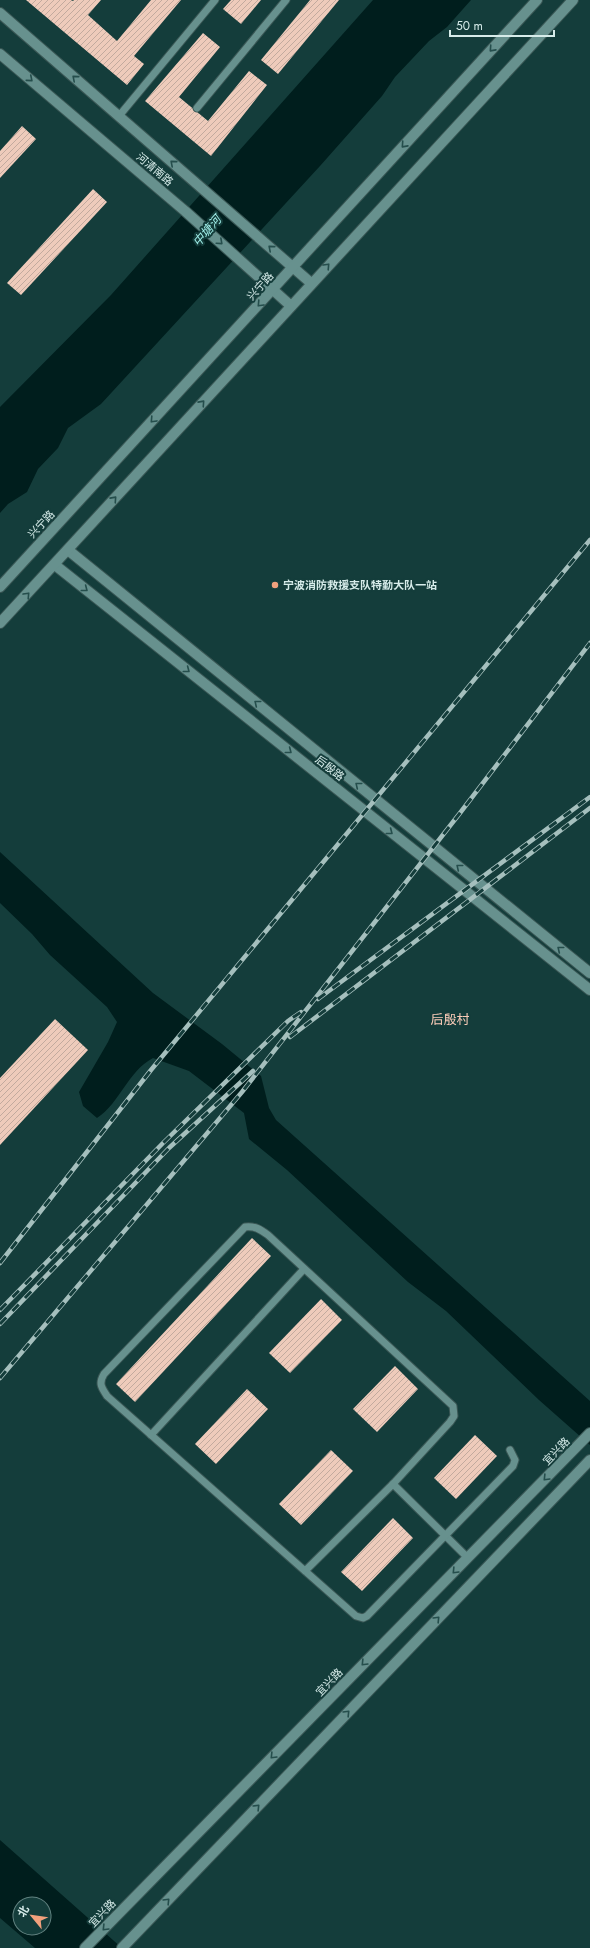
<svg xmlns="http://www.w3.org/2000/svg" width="590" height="1948" font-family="Jost,'Noto Sans SC',sans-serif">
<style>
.water{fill:#001e1d;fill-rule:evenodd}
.building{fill:url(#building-hatch)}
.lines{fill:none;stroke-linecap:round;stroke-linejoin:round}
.lane-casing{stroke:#3a5755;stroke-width:9}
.secondary-casing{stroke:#3a5755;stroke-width:12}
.lane{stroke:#67918e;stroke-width:7}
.secondary{stroke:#67918e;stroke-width:10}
.rail-casing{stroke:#a5bfbd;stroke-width:4.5}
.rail{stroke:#143d3b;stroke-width:3;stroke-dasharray:9;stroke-linecap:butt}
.oneway{stroke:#254e4c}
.poi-dot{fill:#f1a17d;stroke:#143d3b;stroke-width:1.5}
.labels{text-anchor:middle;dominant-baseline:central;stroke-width:4;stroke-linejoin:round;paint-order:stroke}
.street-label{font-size:11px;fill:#d7ecea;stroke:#143d3b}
.poi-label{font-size:11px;font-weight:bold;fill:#d7ecea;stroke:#143d3b;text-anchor:start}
.water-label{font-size:12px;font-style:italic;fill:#a1f0ea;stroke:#143d3b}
.quarter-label{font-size:13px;fill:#fbccb8;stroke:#143d3b}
</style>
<defs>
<pattern id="building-hatch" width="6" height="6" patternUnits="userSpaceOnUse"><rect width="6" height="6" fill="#eecbbb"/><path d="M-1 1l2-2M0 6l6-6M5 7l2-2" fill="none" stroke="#c2aa9e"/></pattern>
</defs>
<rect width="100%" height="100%" fill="#143d3b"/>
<!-- water -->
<g class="water">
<polygon points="373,0 471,0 447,27 429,41 395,77 382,96 320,166 101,404 68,428 58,448 38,469 27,492 8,504 0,513 0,407 111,295"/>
<path d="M0 852 153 993 222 1044 261 1076 269 1108 276 1120 590 1401V1445L539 1400 446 1311 408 1282 287 1170 249 1139 244 1113 189 1071 153 1058C128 1071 120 1103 97 1118L83 1106 79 1092 108 1042 117 1022 107 1007 50 955 32 934 0 903Z"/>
<path d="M0 1840 122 1948H35L0 1918ZM20 1904H44V1928H20Z"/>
</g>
<!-- building -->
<g class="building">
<polygon points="26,0 71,0 73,1 74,0 101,0 88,15 117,41 151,0 181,0 134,56 144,64 127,85"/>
<polygon points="231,0 261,0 241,24 223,9"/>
<polygon points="310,0 339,0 278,74 261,60"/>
<polygon points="203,33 220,47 179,97 208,121 249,71 267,85 211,156 145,101"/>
<polygon points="22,126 36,139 0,178 0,151"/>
<polygon points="93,189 107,202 21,295 7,283"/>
<polygon points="55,1019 88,1050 0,1145 0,1078"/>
<polygon points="252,1238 271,1256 135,1402 116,1384"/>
<polygon points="321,1299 342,1320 290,1373 269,1353"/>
<polygon points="395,1366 418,1389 377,1432 353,1409"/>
<polygon points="247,1389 268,1409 216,1464 195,1444"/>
<polygon points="475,1435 497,1456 456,1499 434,1478"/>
<polygon points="331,1450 353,1471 301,1525 279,1504"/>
<polygon points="393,1518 413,1538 362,1591 341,1572"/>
</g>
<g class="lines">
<!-- lane casing -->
<g class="lane-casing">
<g id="lane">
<polyline points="197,108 286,0"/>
<polyline points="119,116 215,0"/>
<polyline points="151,1435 304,1269"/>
<polyline points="393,1484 468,1558"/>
<path d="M305 1571 393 1484 450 1422 454 1416 453 1406 268 1235C260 1229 255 1226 245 1227L104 1374C98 1384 102 1388 107 1396L356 1616 363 1618 367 1616 513 1466 515 1460 510 1450"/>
</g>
</g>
<!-- secondary casing -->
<g class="secondary-casing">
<g id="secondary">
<polyline points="0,13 311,283"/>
<polyline points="0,54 185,211 291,306"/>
<polyline points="68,550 590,973"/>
<polyline points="55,565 590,990"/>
<polyline points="0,587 537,0"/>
<polyline points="0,623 573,0"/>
<polyline points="85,1948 590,1433"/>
<polyline points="122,1948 590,1460"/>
</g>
</g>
<!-- lane -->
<use href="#lane" class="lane"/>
<!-- secondary -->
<use href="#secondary" class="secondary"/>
<!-- rail casing -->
<g class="rail-casing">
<g id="rail">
<polyline points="318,999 590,797"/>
<polyline points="290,1037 590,808"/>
<polyline points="0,1263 151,1070 590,540"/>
<polyline points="0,1310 163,1143 288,1021 301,1012"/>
<polyline points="0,1324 169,1148 253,1071"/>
<polyline points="0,1378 242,1092 460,813 590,643"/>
</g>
</g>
<!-- rail -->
<use href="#rail" class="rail"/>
</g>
<!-- one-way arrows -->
<defs><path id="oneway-chevron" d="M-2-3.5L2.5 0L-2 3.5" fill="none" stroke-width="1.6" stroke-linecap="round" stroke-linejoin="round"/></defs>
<g class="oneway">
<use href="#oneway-chevron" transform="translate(492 49) rotate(132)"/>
<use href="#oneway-chevron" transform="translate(75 78) rotate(-139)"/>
<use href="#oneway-chevron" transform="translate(30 79) rotate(40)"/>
<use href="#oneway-chevron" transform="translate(404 145) rotate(132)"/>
<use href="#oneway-chevron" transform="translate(173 163) rotate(-139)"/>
<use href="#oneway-chevron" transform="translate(220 242) rotate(42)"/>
<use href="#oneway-chevron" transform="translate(271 248) rotate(-139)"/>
<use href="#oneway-chevron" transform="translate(327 266) rotate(-47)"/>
<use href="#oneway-chevron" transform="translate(260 304) rotate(133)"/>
<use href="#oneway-chevron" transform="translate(202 403) rotate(-48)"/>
<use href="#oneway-chevron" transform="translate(153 420) rotate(133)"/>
<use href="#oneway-chevron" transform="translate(114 499) rotate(-48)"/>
<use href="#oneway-chevron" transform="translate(85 589) rotate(38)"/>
<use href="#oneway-chevron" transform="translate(27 595) rotate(-47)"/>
<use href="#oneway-chevron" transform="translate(187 670) rotate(38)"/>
<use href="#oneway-chevron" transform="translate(257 703) rotate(-141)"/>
<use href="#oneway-chevron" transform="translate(289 751) rotate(38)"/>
<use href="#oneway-chevron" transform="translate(358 785) rotate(-141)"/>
<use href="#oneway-chevron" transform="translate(390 832) rotate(38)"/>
<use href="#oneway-chevron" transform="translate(459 867) rotate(-141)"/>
<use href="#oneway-chevron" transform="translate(560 949) rotate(-141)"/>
<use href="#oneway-chevron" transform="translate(546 1478) rotate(134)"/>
<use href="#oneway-chevron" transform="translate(455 1571) rotate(134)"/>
<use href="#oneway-chevron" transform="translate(437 1619) rotate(-46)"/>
<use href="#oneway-chevron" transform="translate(364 1663) rotate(134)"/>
<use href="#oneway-chevron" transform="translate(347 1713) rotate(-46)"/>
<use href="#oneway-chevron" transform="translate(273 1756) rotate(134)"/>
<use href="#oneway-chevron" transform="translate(257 1807) rotate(-46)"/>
<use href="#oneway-chevron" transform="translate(167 1901) rotate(-46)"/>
<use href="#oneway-chevron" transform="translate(105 1928) rotate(134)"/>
</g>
<!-- markers -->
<circle class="poi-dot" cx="275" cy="585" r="4"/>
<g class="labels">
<!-- street labels -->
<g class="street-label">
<text transform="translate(155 169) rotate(40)">河清南路</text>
<text transform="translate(260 286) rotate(-48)">兴宁路</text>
<text transform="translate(41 524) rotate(-47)">兴宁路</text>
<text transform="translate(330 768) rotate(38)">后殷路</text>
<text transform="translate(556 1451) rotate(-46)">宜兴路</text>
<text transform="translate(329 1682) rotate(-46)">宜兴路</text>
<text transform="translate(102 1913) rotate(-46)">宜兴路</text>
</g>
<!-- poi labels -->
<g class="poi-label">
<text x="283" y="585">宁波消防救援支队特勤大队一站</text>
</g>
<!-- water labels -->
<g class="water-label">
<text transform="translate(207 231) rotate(-49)">中塘河</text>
</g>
<!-- quarter labels -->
<g class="quarter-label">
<text x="450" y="1019">后殷村</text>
</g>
</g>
<!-- north arrow -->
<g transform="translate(32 1916) rotate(299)"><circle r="19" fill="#143d3b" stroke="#628381"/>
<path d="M0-3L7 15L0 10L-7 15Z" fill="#f1a17d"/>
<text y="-6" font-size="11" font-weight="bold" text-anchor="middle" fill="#d7ecea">北</text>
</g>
<!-- scale -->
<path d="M450 30v6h104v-6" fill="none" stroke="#d7ecea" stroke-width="2"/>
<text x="456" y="30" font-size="12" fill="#d7ecea" stroke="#143d3b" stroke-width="3" paint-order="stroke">50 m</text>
</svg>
